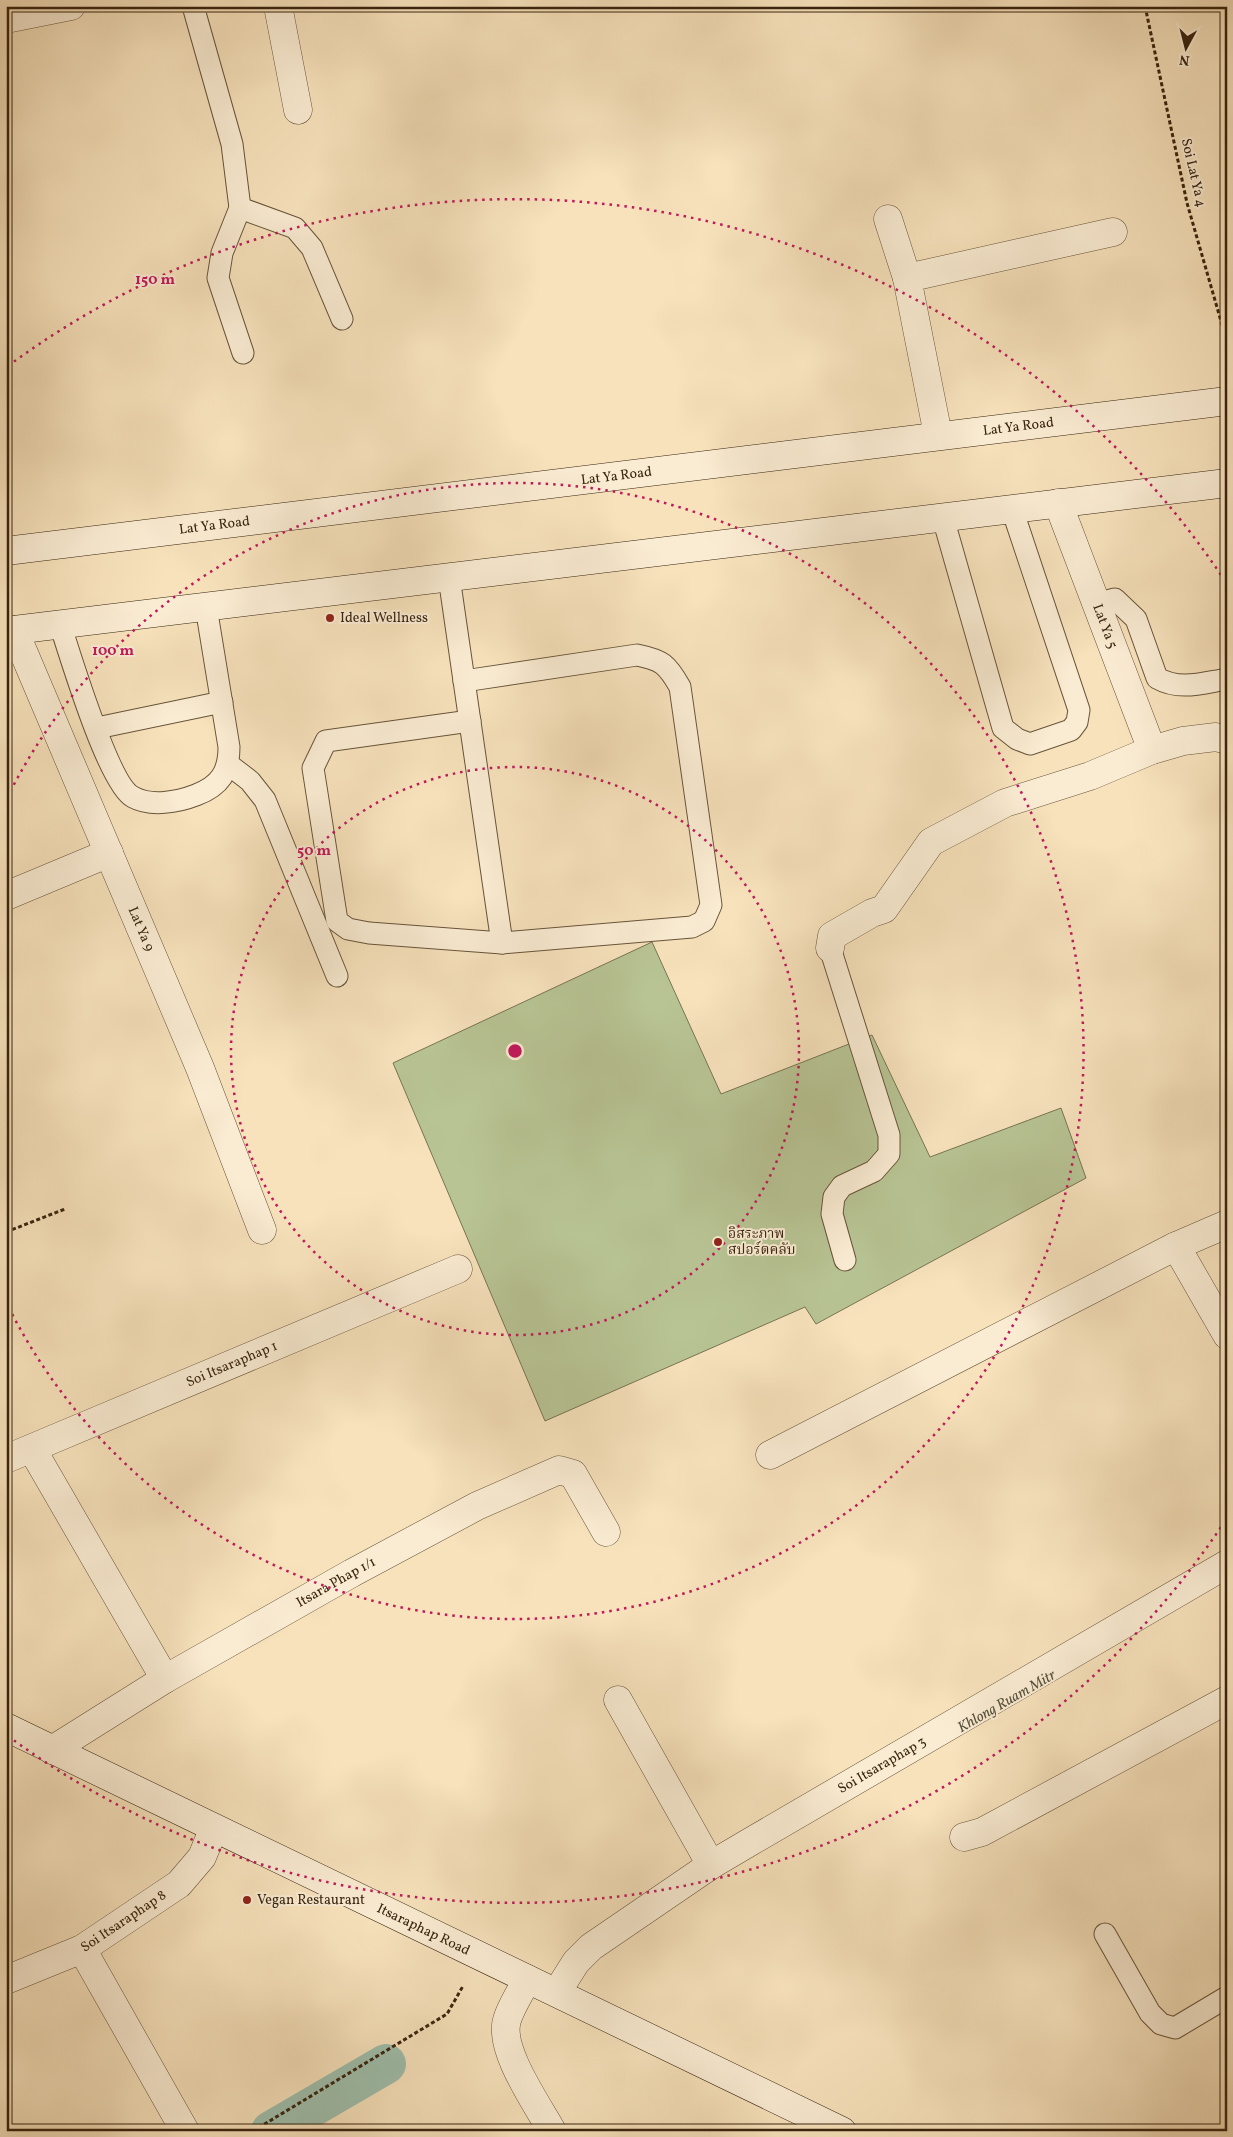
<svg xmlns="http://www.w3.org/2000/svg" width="1233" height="2137" font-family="Vollkorn,'Noto Serif Thai',serif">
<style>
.green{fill:#b8c494;stroke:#787452}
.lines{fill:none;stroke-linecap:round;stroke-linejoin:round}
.canal{stroke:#9ebfac;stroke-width:40}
.service-casing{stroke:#68543a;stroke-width:23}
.minor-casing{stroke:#68543a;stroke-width:29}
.secondary-casing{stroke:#38240f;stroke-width:29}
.path{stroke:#38240f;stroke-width:3;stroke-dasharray:4 2.5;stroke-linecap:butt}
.service{stroke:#faecd3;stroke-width:21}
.minor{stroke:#faecd3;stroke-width:28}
.secondary{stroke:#faecd3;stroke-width:28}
.ring{fill:none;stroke:#c2185b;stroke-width:2.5;stroke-dasharray:2.5 5}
.poi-dot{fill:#8f2418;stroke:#faecd3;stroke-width:2}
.labels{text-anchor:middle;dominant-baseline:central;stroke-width:4;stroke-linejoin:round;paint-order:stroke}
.street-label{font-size:14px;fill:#38240f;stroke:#faecd3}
.poi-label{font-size:14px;fill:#38240f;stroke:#faecd3;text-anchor:start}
.water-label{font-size:15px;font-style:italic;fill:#57523e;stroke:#faecd3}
.centre{fill:#c2185b;stroke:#faecd3;stroke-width:2.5}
.ring-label{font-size:15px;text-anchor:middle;font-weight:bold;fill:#c2185b;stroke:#faecd3;stroke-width:4;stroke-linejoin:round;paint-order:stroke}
</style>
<rect width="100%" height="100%" fill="#f7e2bc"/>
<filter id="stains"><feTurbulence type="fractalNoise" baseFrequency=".004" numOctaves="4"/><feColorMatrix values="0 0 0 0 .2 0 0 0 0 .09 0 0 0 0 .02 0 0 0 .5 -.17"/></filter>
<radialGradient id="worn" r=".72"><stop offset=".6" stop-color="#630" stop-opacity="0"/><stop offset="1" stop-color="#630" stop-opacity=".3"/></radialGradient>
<!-- green -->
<polygon class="green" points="652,942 721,1094 872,1035 930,1157 1061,1108 1086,1178 816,1324 805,1307 545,1421 393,1063"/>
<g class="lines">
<!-- canal -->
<polyline class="canal" points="271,2131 386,2064"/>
<!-- service casing -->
<g class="service-casing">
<g id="service">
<polyline points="193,6 232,144 240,208 222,253 218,278 243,353"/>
<polyline points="240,208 295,228 312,248 342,319"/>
<polyline points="943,518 1003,728 1017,739 1030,744 1071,730 1077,722 1079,710 1012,509"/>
<polyline points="449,577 502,943"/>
<path d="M1095 604 1115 599 1136 619 1157 678C1180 691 1202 683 1227 679"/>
<path d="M60 624C70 655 109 785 133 797 151 807 178 802 196 795 220 786 229 772 229 747L206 607"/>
<path d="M464 681 637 655C662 660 667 664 680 687L711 905 704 921 692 927 502 943 369 933 348 929 337 921 313 768 326 741 470 721"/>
<polyline points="97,728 222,702"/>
<polyline points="228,764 250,781 265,800 337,976"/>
<polyline points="830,948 889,1135 889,1154 874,1171 842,1186 834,1197 832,1214 845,1260"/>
<polyline points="1105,1934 1150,2013 1161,2024 1175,2028 1227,1997"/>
</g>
</g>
<!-- minor casing -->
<g class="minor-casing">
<g id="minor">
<polyline points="278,6 298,110"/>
<polyline points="6,19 71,6"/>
<polyline points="888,219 907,278"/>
<polyline points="938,435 907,278 1113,232"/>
<path id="s1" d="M1058 503 1152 750"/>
<path id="s2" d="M14 630 200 1068 262 1230"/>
<polyline points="6,896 109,853"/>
<polyline points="830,948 832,936 872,913 884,909 931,842 1005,803 1090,776 1152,750 1183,741 1216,737 1227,740"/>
<polyline points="1176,1246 1227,1335"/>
<polyline points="32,1449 165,1679"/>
<polyline points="770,1455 1176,1246 1227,1224"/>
<path id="s3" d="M6 1459 458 1269"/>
<polyline points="618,1700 711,1865"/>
<path id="s4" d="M52 1750 165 1679 352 1573 477 1506 559 1470 573 1474 606 1532"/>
<polyline points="964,1837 982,1832 1227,1700"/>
<polyline points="82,1949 185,2131"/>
<path d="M527 1979C521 1992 511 2006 507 2020 498 2049 537 2104 552 2131"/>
<path id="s5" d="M6 1980 82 1949 179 1884 202 1857 213 1830"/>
<path id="s6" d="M557 1992 576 1962 591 1947 711 1865 750 1842 1227 1564"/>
</g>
</g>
<!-- secondary casing -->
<g class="secondary-casing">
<g id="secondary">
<path id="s7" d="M6 551 1227 401"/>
<polyline points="6,631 1227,483"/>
<path id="s8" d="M6 1727C284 1864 564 1996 842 2131"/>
</g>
</g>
<!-- path -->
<g class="path">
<polyline points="1145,6 1187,203 1227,342"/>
<polyline points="6,1232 65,1209"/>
<polyline points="253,2131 447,2014 463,1986"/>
</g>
<!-- service -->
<use href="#service" class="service"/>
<!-- minor -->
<use href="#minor" class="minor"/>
<!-- secondary -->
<use href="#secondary" class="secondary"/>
</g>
<!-- distance rings -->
<g class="ring">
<circle cx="515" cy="1051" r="284"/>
<path d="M7 798A568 568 0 1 1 7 1304"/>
<path d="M1225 1521A852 852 0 0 1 8 1736M8 366A852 852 0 0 1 1225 581"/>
</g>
<!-- markers -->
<g class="poi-dot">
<circle cx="330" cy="618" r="5"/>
<circle cx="718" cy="1242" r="5"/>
<circle cx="247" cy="1900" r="5"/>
</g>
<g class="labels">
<!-- street labels -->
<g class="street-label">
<text transform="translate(1193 173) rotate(77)">Soi Lat Ya 4</text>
<text stroke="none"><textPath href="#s7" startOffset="1020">Lat Ya Road</textPath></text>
<text stroke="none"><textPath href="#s7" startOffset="615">Lat Ya Road</textPath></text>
<text stroke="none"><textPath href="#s7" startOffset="210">Lat Ya Road</textPath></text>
<text stroke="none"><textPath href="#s1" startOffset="132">Lat Ya 5</textPath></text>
<text stroke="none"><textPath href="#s2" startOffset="325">Lat Ya 9</textPath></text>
<text stroke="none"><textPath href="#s3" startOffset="245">Soi Itsaraphap 1</textPath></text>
<text stroke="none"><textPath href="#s4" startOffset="330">Itsara Phap 1/1</textPath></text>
<text stroke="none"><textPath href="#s6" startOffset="400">Soi Itsaraphap 3</textPath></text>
<text stroke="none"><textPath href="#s5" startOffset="132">Soi Itsaraphap 8</textPath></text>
<text stroke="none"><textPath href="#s8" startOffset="464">Itsaraphap Road</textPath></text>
</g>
<!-- poi labels -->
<g class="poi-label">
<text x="340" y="618">Ideal Wellness</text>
<text x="728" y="1234">อิสระภาพ<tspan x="728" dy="16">สปอร์ตคลับ</tspan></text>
<text x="257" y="1900">Vegan Restaurant</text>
</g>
<!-- water labels -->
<g class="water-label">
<text transform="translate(1007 1702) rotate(-30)">Khlong Ruam Mitr</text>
</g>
</g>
<circle cx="515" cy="1051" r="8" class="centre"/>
<g class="ring-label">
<text x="155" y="284">150 m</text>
<text x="113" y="655">100 m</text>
<text x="314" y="855">50 m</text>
</g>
<!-- margin -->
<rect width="1233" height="2137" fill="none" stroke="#f7e2bc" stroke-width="25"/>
<rect x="8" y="8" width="1218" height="2122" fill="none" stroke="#38240f" stroke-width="2.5"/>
<rect x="12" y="12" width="1208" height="2112" fill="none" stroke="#38240f"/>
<!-- north arrow -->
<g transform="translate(1186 48) rotate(187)" stroke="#faecd3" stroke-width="4" paint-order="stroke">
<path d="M0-4L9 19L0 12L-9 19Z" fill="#38240f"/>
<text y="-8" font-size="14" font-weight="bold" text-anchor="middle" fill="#38240f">N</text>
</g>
<rect width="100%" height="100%" filter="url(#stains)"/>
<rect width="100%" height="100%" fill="url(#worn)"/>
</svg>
